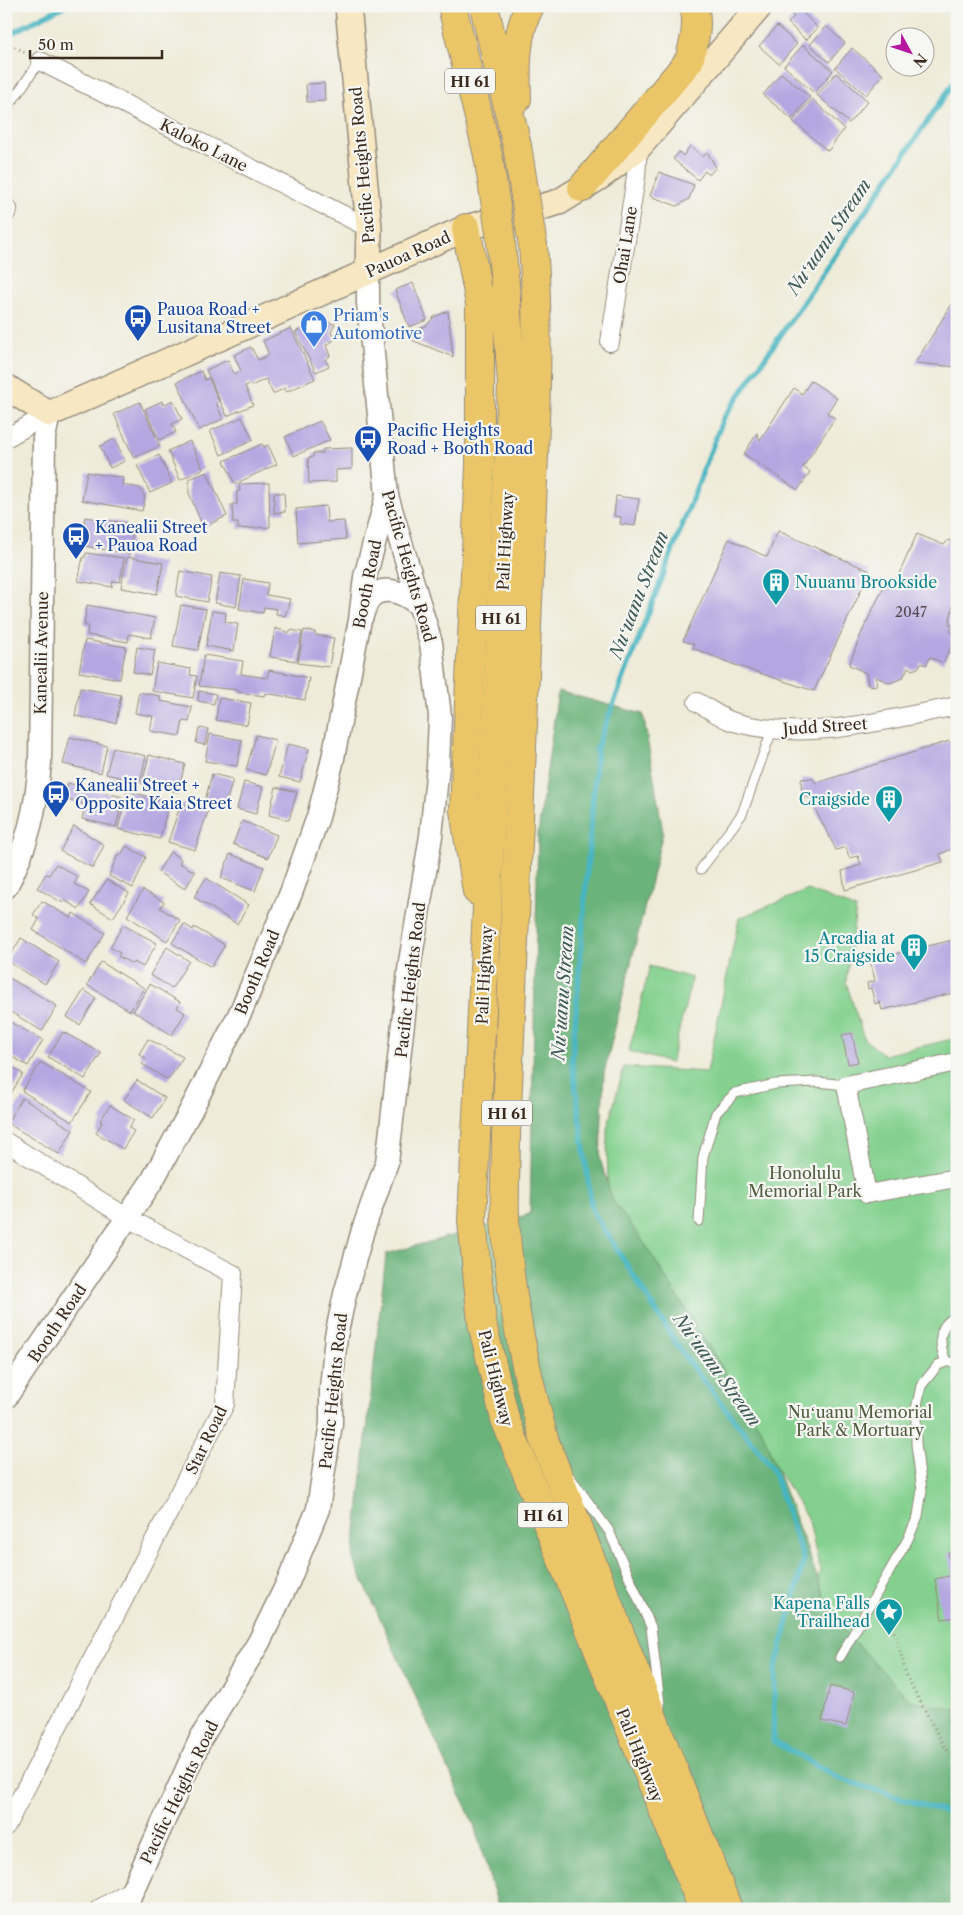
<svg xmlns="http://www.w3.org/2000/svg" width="963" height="1915" font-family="'Libre Caslon Text',serif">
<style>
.green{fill:#84d18f;stroke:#607e56}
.forest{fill:#6bb37a;stroke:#536e4c}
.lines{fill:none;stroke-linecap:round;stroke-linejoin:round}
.stream{stroke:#47b5c1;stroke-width:5.5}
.building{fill:#b4a7e1}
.service-casing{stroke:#948a7b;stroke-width:11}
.minor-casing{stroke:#948a7b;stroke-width:20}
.tertiary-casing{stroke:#948a7b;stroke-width:25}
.secondary-casing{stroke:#948a7b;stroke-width:28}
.trunk-casing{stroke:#948a7b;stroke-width:30}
.path{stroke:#948a7b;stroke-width:3;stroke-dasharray:1 4;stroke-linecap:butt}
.service{stroke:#fff;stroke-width:9}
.minor{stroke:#fff;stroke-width:18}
.tertiary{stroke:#fff;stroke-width:22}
.secondary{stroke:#f7e8c3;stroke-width:25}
.trunk{stroke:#eac669;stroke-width:28}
.trunk-bridge-casing{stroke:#948a7b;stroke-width:30;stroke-linecap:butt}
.trunk-bridge{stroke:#eac669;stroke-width:28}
.labels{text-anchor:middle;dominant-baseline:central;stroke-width:4.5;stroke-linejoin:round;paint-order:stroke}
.number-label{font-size:14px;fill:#59494f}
.shield{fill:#f6f6f2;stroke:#73675e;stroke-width:1}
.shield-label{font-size:15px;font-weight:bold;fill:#3b2a1e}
.street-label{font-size:16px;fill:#3b2a1e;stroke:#f6f6f2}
.transit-label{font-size:16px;fill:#164399;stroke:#f6f6f2;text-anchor:start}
.shop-label{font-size:16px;fill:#366cbe;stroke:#f6f6f2;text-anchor:start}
.culture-label{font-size:16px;fill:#0d838f;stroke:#f6f6f2;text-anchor:end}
.park-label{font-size:16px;fill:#515c40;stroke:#f6f6f2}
.water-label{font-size:18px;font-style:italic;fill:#3f5b57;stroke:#f6f6f2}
</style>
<rect width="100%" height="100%" fill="#f6f6f2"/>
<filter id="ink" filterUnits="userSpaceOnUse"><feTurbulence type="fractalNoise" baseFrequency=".02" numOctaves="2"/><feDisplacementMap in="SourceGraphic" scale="10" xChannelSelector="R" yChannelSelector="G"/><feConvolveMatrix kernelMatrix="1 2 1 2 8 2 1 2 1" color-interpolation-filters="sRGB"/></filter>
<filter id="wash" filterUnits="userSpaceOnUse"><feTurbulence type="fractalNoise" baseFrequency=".0096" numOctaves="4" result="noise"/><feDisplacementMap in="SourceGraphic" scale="20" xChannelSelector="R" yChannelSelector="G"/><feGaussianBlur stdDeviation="1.12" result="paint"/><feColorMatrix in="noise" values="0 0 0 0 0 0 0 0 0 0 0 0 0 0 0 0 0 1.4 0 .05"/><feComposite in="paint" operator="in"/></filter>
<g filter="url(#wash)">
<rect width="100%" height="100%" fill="#eeebd8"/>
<!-- green -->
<g class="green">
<polygon points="808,890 856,909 846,982 864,1039 884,1055 957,1038 957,1730 787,1702 820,1570 809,1521 710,1360 608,1205 607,1129 624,1067 707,1072 739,918"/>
<polygon points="650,966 692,978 671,1063 629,1051"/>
</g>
<!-- forest -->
<polygon class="forest" points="558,691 643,714 663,832 604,1073 600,1159 613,1201 641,1238 763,1433 833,1619 910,1700 957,1710 957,1909 499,1909 474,1825 353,1559 386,1254 530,1214 538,833"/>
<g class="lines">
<!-- stream -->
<g class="stream">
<polyline points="6,36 64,6"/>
<polyline points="957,78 723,419 597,747 572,1061 592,1210 685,1357 772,1468 804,1560 775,1670 773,1741 841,1779 957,1816"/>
</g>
</g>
<g id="blocks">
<!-- building -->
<g class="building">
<polygon points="796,6 818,28 806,40 788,23 794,17 789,12"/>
<polygon points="777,26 797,44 779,64 759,46"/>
<polygon points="826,26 845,43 829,62 810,45"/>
<polygon points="803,45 833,71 814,93 784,66"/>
<polygon points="852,48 883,75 866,95 835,68"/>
<polygon points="781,73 810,97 792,119 763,95"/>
<polygon points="836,73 868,101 849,123 817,95"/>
<polygon points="324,83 325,101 307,102 306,84"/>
<polygon points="812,99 844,129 828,151 793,121"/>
<polygon points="690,146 703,157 707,152 716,167 709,175 705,171 698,180 673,159 679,152 683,156"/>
<polygon points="659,172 694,185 689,199 677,206 650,196"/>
<polygon points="413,283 427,320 409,327 395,290"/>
<polygon points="957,296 957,367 915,363"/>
<polygon points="448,311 453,357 402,336 426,326 434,317"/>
<polygon points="315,320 335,324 331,332 334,340 326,345 330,356 325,360 329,366 316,372 295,332 307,326 312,327"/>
<polygon points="291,328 315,379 286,392 285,388 273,394 266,379 251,386 250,384 245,386 253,405 227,416 206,370 228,360 234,374 241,371 234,355 251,347 258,360 269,355 263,341"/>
<polygon points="201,371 205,380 209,378 219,402 216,403 223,419 199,430 177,382"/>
<polygon points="811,381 837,398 827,413 835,418 803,467 810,472 798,490 744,454 757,433 760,440 794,388 802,394"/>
<polygon points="173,400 182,419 172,424 176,432 159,440 145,409 162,401 163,405"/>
<polygon points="140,402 160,446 134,458 114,414"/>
<polygon points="242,417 253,440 221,455 210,431"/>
<polygon points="320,421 330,440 294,456 285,437"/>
<polygon points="115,439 125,461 110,468 100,446"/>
<polygon points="190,441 203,469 180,480 168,451"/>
<polygon points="262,444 264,447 268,445 277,464 235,484 224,461"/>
<polygon points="352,448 352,469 336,470 336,482 309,483 308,458 313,457 313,453 323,453 323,449"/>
<polygon points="159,455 172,483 150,493 137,465"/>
<polygon points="87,472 123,478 122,485 140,488 145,497 142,511 82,500"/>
<polygon points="207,472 227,516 203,527 189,493 189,479"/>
<polygon points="269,483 270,527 238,529 238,523 233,523 232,504 237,504 237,491 240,491 239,484"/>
<polygon points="274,493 284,493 285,512 274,513"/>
<polygon points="616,496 639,499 635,526 620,524 621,517 614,516"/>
<polygon points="326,506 327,522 344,521 346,539 298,543 296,509"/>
<polygon points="85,517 126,523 125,528 133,530 129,554 84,546 85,542 80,541"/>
<polygon points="778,531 870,571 814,691 735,665 693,648 694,644 683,641 729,539 767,557"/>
<polygon points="917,534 944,545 948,540 957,543 957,567 954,572 957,573 957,608 953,606 949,624 954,626 950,631 955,635 953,644 943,663 930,657 926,665 921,663 918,668 912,670 908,667 903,678 890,683 876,677 877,686 868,685 866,673 849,665 862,632 886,582 894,585"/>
<polygon points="86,553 124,558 120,582 113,581 112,587 78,581 83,557 85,557"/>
<polygon points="127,557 163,563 157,594 121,588"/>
<polygon points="180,571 212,577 207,602 176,596"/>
<polygon points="220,573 241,576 236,607 215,603"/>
<polygon points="244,579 268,583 266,595 290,599 285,616 276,614 277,609 264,607 263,613 239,609"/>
<polygon points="87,605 155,618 151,638 129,634 128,642 87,635 88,626 84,625"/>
<polygon points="181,605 206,609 198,650 173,646"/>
<polygon points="212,611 226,613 225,622 238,624 234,651 206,646"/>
<polygon points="275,628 290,633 290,630 302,632 297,661 270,657"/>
<polygon points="304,630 315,632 315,635 334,638 329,667 298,663"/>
<polygon points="85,640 126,647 120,679 79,672"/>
<polygon points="137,647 155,650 150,675 133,672"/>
<polygon points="204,655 243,661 241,674 267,678 269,670 309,678 305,700 265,693 264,696 238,692 238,690 199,686"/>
<polygon points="157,663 191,669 190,675 197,676 193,698 152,691"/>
<polygon points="80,688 121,695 116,723 75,716"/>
<polygon points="199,691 216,694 214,704 198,701"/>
<polygon points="139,692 160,696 160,701 192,707 189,722 183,721 180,736 150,731 153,716 135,713"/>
<polygon points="219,698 251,703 247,725 216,720"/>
<polygon points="199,728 208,729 205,745 196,743"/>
<polygon points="210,734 242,740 237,766 205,761"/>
<polygon points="256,735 276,740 266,775 246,770"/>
<polygon points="70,737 107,746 101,773 63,764"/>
<polygon points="949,741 957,750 957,847 940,854 943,862 845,890 842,871 861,865 858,856 849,858 846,847 836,850 809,797 804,798 802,796 801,779 812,778 816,783"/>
<polygon points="288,744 309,749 300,782 279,777"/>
<polygon points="113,748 146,756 140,782 106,774"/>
<polygon points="149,755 185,764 178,792 142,784"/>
<polygon points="212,774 233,779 225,807 205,801"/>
<polygon points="244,782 263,787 256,814 237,809"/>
<polygon points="68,783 123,797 116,827 82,819 85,805 64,799"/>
<polygon points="276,787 297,792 289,820 269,815"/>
<polygon points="127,791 169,802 160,839 118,829"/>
<polygon points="181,803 208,811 195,850 168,842"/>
<polygon points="242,821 277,835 268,858 233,844"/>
<polygon points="74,826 104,845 93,868 60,851"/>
<polygon points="126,846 146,857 133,888 109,876 118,854 121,855"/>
<polygon points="170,852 181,859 179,863 195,872 185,889 158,872"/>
<polygon points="230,854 264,867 255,891 221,878"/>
<polygon points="56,864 78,877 74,884 89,892 79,909 64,900 63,903 37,888 46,874 49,875"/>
<polygon points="206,878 249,905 237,924 194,897"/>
<polygon points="107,880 129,893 113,918 90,904"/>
<polygon points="143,890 164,902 160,908 180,920 167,941 127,916"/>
<polygon points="42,901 71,918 73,913 105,933 86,964 33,930 39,919 33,915"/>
<polygon points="184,924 193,930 194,927 225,945 211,967 172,943"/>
<polygon points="123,925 157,943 143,967 134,962 132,964 118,956 120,953 110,947"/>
<polygon points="21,938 59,962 45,984 7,961"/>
<polygon points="957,939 957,992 882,1010 880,1002 875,1004 871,988 868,989 867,983 875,981 870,960"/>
<polygon points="167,947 189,961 172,988 150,975"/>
<polygon points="101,962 144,988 130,1011 87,985"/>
<polygon points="6,976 57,1006 42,1031 6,1009"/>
<polygon points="150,984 180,1002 177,1008 185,1013 172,1035 133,1011"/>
<polygon points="84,990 96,998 80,1025 67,1017"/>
<polygon points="6,1020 43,1040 28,1066 6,1053"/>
<polygon points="63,1032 101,1053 85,1079 48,1057"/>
<polygon points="852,1033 858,1062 848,1064 842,1035"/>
<polygon points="148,1039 183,1057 168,1080 142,1064 146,1058 139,1054"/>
<polygon points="41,1062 91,1092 72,1122 22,1091"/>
<polygon points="6,1063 23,1074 6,1101"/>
<polygon points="137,1080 165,1098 153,1118 124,1100"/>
<polygon points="22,1098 73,1130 59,1154 7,1123"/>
<polygon points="110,1105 134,1120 129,1128 134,1131 123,1149 96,1133 102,1122 100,1121"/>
<polygon points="957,1551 957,1617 942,1619 935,1579 953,1575 948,1553"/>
<polygon points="830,1686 854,1692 846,1726 822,1721"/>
</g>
</g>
</g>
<g filter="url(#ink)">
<use href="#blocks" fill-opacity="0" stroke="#948a7b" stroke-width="1"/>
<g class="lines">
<!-- service casing -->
<g class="service-casing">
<g id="service">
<polyline points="6,110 40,61"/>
<polyline points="701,869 742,814 772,730"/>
<polyline points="699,1221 703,1157 716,1113 735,1093 776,1084 817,1082 846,1085"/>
<path d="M946 1362C939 1344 936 1326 957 1316"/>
<polyline points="570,1477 609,1531 651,1627 660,1705"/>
<polyline points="840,1657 908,1539 918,1516 922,1490 916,1444 916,1409 921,1386 938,1365 946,1362 957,1362"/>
</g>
</g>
<!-- minor casing -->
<g class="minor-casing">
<g id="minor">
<polyline points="40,61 369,228"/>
<polyline points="6,213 8,209"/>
<polyline points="610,342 636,177 638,148"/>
<polyline points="6,438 49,414"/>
<path d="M697 702C708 708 721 718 734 722 807 743 884 720 957 706"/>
<polyline points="957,1062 846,1085 867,1194 957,1178"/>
<polyline points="6,1142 126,1217 233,1274 225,1404 6,1826"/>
<polyline points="99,1909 133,1889"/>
</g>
</g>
<!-- tertiary casing -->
<g class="tertiary-casing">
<g id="tertiary">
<path d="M362 616C364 609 367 600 373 595 388 584 409 596 420 606"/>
<path d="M6 887C28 845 36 810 40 763L44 438 49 414"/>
<polyline points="6,1397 152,1181 191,1110 241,1011 291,893 318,817 332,763 360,620 365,577 387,496"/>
<polyline points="124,1909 201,1738 259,1642 289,1580 318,1509 331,1423 331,1389 336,1336 345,1294 363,1230 387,1162 390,1138 410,962 431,836 438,766 440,716 431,643 387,496 368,303 368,272"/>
</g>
</g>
<!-- secondary casing -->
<g class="secondary-casing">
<g id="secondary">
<polyline points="348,6 369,228 368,272"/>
<polyline points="6,387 49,414 466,228 559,202 601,176 638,148 760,6"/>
</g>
</g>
<!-- trunk casing -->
<g class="trunk-casing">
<g id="trunk">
<polyline points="452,6 488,155"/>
<polyline points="484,6 517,146"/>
<path d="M517 99C516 68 515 34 530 6"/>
<path d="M582 188 689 61C694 43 699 25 694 6"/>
<polyline points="466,228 480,304 480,466 464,810 477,891"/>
<path d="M533 246C539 316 536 386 534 456L506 1134C506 1162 504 1190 505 1218 509 1293 525 1370 545 1442L728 1909"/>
<polyline points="505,285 512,385 472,1220 482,1323 505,1419 703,1909"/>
</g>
</g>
<!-- path -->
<g class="path">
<polyline points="6,42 26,53"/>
<polyline points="880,1611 896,1635 906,1675 945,1748 957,1759"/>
</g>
<!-- service -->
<use href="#service" class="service"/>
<!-- minor -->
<use href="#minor" class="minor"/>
<!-- tertiary -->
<use href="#tertiary" class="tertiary"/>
<!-- secondary -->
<use href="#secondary" class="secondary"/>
<!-- trunk -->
<use href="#trunk" class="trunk"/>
<!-- trunk-bridge casing -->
<g class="trunk-bridge-casing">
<g id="trunk-bridge">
<polyline points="517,146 533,246"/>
<polyline points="488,155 500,232 505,285"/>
</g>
</g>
<!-- trunk-bridge -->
<use href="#trunk-bridge" class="trunk-bridge"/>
</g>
</g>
<!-- icons -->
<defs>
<g id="bus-pin" transform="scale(1.4375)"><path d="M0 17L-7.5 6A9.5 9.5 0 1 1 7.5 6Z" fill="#1a4fb4" stroke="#f6f6f2"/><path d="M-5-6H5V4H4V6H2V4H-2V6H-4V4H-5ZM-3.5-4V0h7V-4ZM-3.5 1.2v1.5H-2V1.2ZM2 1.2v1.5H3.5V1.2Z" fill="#fff"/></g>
<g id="shop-pin" transform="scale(1.4375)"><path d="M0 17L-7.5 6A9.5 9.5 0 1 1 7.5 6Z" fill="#3f7fe0" stroke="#f6f6f2"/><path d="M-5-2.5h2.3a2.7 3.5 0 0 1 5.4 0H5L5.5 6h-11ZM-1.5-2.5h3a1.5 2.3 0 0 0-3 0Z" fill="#fff"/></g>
<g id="building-pin" transform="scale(1.4375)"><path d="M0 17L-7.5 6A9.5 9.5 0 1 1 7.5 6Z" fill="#0f9aa8" stroke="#f6f6f2"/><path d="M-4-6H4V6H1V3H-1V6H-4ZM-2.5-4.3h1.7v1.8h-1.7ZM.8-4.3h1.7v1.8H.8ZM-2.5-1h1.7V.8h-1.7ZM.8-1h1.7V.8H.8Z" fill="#fff"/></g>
<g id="sight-pin" transform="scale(1.4375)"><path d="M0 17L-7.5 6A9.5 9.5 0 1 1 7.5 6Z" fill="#0f9aa8" stroke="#f6f6f2"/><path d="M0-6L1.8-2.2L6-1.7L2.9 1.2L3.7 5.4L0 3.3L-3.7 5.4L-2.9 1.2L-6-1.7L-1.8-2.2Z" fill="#fff"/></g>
</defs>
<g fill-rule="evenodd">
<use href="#bus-pin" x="138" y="318"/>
<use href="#shop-pin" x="314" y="324"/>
<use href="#bus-pin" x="368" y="439"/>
<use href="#bus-pin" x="76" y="536"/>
<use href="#building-pin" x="776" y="582"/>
<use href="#bus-pin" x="56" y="794"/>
<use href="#building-pin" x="889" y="799"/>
<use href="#building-pin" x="914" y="947"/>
<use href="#sight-pin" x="889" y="1612"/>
</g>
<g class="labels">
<!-- number labels -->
<g class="number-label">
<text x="911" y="612">2047</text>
</g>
<!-- shield labels -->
<g class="shield">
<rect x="445" y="68.5" width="50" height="25" rx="4"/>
<rect x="476" y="605.5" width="50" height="25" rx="4"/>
<rect x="482" y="1100.5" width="50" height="25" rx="4"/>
<rect x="518" y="1502.5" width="50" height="25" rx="4"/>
</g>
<g class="shield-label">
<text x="470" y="81">HI 61</text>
<text x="501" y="618">HI 61</text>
<text x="507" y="1113">HI 61</text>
<text x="543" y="1515">HI 61</text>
</g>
<!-- street labels -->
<g class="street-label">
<text transform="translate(204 145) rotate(27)">Kaloko Lane</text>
<text transform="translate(362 165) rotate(-95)">Pacific Heights Road</text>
<text transform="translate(625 245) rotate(-81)">Ohai Lane</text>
<text transform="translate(408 254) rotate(-24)">Pauoa Road</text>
<text transform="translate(505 541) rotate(-87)">Pali Highway</text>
<text transform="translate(409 566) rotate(74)">Pacific Heights Road</text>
<text transform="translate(367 584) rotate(-79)">Booth Road</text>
<text transform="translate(41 653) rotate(-89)">Kanealii Avenue</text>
<text transform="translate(825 726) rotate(-4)">Judd Street</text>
<text transform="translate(257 972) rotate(-67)">Booth Road</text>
<text transform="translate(484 975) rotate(-87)">Pali Highway</text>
<text transform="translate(410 980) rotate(-83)">Pacific Heights Road</text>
<text transform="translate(57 1323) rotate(-56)">Booth Road</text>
<text transform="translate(496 1378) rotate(76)">Pali Highway</text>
<text transform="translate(333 1391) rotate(-84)">Pacific Heights Road</text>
<text transform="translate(206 1440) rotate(-64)">Star Road</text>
<text transform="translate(640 1755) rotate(68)">Pali Highway</text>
<text transform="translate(179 1792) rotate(-64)">Pacific Heights Road</text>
</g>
<!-- transit labels -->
<g class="transit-label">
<text x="157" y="309">Pauoa Road +<tspan x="157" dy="18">Lusitana Street</tspan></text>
<text x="387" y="430">Pacific Heights<tspan x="387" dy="18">Road + Booth Road</tspan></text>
<text x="95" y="527">Kanealii Street<tspan x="95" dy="18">+ Pauoa Road</tspan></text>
<text x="75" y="785">Kanealii Street +<tspan x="75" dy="18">Opposite Kaia Street</tspan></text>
</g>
<!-- shop labels -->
<g class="shop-label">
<text x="333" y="315">Priam’s<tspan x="333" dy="18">Automotive</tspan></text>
</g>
<!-- culture labels -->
<g class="culture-label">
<text x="795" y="582" text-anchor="start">Nuuanu Brookside</text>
<text x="870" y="799">Craigside</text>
<text x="895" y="938">Arcadia at<tspan x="895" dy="18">15 Craigside</tspan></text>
<text x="870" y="1603">Kapena Falls<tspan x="870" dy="18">Trailhead</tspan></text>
</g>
<!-- park labels -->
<g class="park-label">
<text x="805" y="1173">Honolulu<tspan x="805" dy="18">Memorial Park</tspan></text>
<text x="860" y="1412">Nuʻuanu Memorial<tspan x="860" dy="18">Park &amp; Mortuary</tspan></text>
</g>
<!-- water labels -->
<g class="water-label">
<text transform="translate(829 237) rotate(-56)">Nuʻuanu Stream</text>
<text transform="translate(639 595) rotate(-69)">Nuʻuanu Stream</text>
<text transform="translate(563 993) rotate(-86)">Nuʻuanu Stream</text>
<text transform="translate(717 1370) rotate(54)">Nuʻuanu Stream</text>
</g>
</g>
<!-- margin -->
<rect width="963" height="1915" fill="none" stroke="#f6f6f2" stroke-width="25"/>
<!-- north arrow -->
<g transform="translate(910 52) rotate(130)"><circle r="24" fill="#f6f6f2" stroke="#aba49d"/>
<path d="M0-4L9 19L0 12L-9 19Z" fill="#b5179e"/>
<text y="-8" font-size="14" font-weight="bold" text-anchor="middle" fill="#3b2a1e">N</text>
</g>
<!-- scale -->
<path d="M30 50v8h132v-8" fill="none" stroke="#3b2a1e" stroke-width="2.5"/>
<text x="38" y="50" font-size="15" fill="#3b2a1e" stroke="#f6f6f2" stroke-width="4" paint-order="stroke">50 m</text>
</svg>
